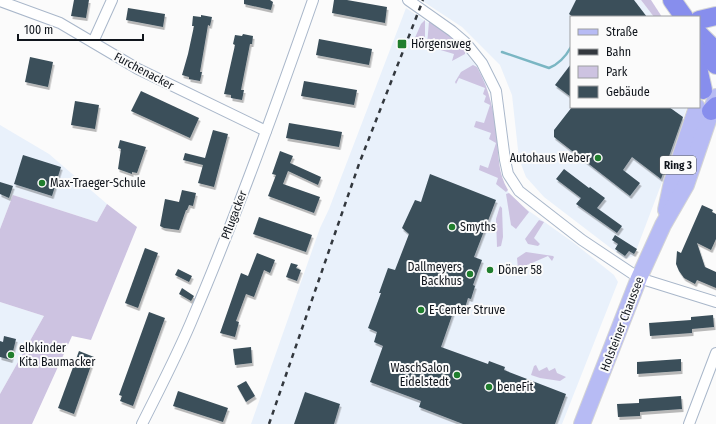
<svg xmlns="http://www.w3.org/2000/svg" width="716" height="424" font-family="'Fira Sans Condensed',sans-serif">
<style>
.built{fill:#e9f1fb}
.green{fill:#cdc3e1}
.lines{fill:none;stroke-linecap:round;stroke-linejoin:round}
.stream{stroke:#7ab6c3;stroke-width:2.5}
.building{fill:#3b4f5a;filter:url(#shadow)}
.minor-casing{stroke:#a9b7ca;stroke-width:12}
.primary-casing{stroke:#d4d5d6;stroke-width:18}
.motorway-casing{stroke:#d4d5d6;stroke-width:20}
.minor{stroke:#fff;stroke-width:10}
.primary{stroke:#b7bbf4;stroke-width:16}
.motorway{stroke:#878eed;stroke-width:18}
.rail{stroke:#33383e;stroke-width:2.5;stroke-dasharray:5 5;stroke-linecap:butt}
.poi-dot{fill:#207e2e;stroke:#fbfbfb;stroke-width:1.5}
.labels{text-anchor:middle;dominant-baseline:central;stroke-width:4;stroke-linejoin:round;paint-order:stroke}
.shield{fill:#fbfbfb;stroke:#565a5f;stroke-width:1}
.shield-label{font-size:11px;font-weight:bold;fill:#10151c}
.poi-label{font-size:12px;fill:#10151c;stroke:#fbfbfb;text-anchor:start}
.street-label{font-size:12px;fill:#10151c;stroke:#fbfbfb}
</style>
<defs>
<filter id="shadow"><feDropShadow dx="1.5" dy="3" stdDeviation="0" flood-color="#0004"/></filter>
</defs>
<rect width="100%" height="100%" fill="#fbfbfb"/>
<!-- built -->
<g class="built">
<polygon points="421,0 641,0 654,17 571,17 571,107 687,107 664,177 634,256 625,259 544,197 526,177 519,159 512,95 500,65 462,27"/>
<polygon points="406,8 442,32 461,47 477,67 485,81 493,111 499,167 502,180 509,193 522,206 574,243 614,275 618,282 562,424 251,424 320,228 329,209"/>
<polygon points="0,125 49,154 107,204 97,222 13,195 0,229"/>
<polygon points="0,302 44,316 0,394"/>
</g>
<!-- green -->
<g class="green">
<polygon points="641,0 651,0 662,17 654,17"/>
<polygon points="425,20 425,45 414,40 421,24"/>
<polygon points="429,21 449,35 465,51 465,54 452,61 454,54 427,46"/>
<path d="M473 65 477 67C490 90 494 113 497 139 499 158 498 173 508 190L506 192 496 184 498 178 479 170 480 165 488 168 496 143 489 139 491 133 474 127 476 121 484 123 490 105 484 102 486 96 483 94 485 88 459 78 456 84 455 82 461 72Z"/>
<polygon points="509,193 529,212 516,229 511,225 506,194"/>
<polygon points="13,195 97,222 107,204 137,227 91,340 72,336 32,424 0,424 0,394 44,316 0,302 0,229"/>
<polygon points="500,206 502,208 503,237 501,246 497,247 496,219"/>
<polygon points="539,220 544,222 534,238 540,244 538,246 528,244 525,239"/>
<polygon points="526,252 553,256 554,257 552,261 548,256 518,269 517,258"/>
<polygon points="536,365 539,371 547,367 549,371 555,368 557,373 566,377 560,381 540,378 531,375 534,366"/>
</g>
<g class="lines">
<!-- stream -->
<path class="stream" d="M502 52 549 68C559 64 566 56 571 47"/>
</g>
<!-- building -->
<g class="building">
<polygon points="74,0 89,0 86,18 71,16"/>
<polygon points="244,0 270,0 273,2 271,10 244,4"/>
<polygon points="334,0 347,0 387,7 385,23 332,13"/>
<polygon points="576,0 634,0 647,17 573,17 569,14"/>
<polygon points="128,8 165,14 163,27 126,20"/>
<polygon points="201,15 212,17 210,26 208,25 200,72 202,72 200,81 189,79 189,77 182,75 188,54 194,26 192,26 193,16 201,17"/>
<polygon points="243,34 253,36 252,44 250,44 241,90 244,90 242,100 231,98 231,95 224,94 235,45 233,44 235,35 242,36"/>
<polygon points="319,39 372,49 369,65 316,55"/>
<polygon points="30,57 53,62 48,87 25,82"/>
<polygon points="571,64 571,97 555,85"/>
<polygon points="304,81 357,90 354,105 301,96"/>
<polygon points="141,91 199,118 190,138 131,111"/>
<polygon points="75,101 99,105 95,129 71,125"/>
<polygon points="572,107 669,107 683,117 661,179 632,157 623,170 640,183 630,196 554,137 554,130"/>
<polygon points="289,123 342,132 339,147 286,138"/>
<polygon points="213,130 228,134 214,187 198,183 203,165 183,160 185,153 205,158"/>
<polygon points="120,140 146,147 137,173 132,172 132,174 118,169 121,149 118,148"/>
<polygon points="280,151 293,156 290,163 321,177 318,185 288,171 283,184 320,197 314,213 268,196 276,175 272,174"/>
<polygon points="23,155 61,167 52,196 14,184"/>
<polygon points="564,169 589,188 590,187 605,198 597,208 622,226 617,233 576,204 581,198 556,179"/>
<polygon points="430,174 496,200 474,257 482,260 473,285 475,286 471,299 468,298 465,308 456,304 441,347 488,364 489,361 505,367 504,370 566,394 555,424 463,424 419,407 421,401 370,382 383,346 374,342 377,332 368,328 381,293 379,293 388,268 395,270 409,234 402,228 415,200 421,202"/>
<polygon points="0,182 13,186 9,198 0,194"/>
<polygon points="182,190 196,193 193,206 189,205 187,210 186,210 179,230 164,228 160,226 165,199 179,202"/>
<polygon points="702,205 713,210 712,212 716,214 716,239 711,250 697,243 705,267 716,272 716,288 697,280 695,284 684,278 679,271 676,264 677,251 681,253"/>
<polygon points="259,217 312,235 306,252 253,234"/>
<polygon points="615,235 637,249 634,254 629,251 625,256 615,249 618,244 612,240"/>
<polygon points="145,248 158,253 138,308 125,303"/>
<polygon points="257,253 275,260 270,273 264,270 254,297 246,294 236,321 239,322 235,337 220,333 241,273 248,276"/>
<polygon points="291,263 298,265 296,268 301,270 297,281 286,277"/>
<polygon points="178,269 192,276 189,282 175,275"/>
<polygon points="182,288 194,296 191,301 179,294"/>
<polygon points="149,312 165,318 133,406 120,401 122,396 119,395"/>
<polygon points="713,315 714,327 692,329 692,333 650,336 649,323 691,320 691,317"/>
<polygon points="4,336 16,339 11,360 0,357 0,341 3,342"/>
<polygon points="251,347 252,363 235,365 233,349"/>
<polygon points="79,351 94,357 74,414 58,408"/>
<polygon points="681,359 681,371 637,374 637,362"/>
<polygon points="246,381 255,396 246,402 237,386"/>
<polygon points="178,391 228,408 223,422 173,406"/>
<polygon points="305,392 340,404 334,424 294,424"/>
<polygon points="681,396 682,409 640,412 640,416 618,417 617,404 639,403 639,399"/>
</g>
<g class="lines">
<!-- minor casing -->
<g class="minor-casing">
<g id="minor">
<polyline points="408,0 452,31 466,43 482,63 496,91 505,160 508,174 519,191 582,240 639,278 716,302"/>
<polyline points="0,1 60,23 138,69 266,131"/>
<polyline points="93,42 112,0"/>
<path d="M142 424C160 388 179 352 194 315 238 212 276 106 313 0"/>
<polyline points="689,424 716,353"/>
</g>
</g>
<!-- primary casing -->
<g class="primary-casing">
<g id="primary">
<polyline points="666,210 672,182 697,107"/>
<polyline points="582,424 639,278 663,225 686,185 716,97"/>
</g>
</g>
<!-- motorway casing -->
<g class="motorway-casing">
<g id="motorway">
<polyline points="672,0 684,17"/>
<polyline points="699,20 716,16"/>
<polyline points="699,34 716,51"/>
<polyline points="699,51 716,65"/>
<polyline points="699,72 703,90"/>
<polyline points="711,111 716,106"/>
</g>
</g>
<!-- minor -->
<use href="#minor" class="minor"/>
<!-- primary -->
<use href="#primary" class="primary"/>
<!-- motorway -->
<use href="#motorway" class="motorway"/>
<!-- rail -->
<polyline class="rail" points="269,424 359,164 423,0"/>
</g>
<!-- markers -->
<g class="poi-dot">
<rect x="397" y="39" width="10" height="10" rx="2"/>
<circle cx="598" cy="158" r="4"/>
<circle cx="42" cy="183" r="4"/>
<circle cx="452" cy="227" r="4"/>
<circle cx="490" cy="270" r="4"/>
<circle cx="470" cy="274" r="4"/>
<circle cx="421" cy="310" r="4"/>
<circle cx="11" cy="355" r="4"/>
<circle cx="457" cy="375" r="4"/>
<circle cx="489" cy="387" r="4"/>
</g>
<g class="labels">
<!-- shield labels -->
<rect class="shield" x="660" y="156" width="36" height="18" rx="3"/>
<g class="shield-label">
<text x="678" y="165">Ring 3</text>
</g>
<!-- poi labels -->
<g class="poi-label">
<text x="411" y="44">Hörgensweg</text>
<text x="590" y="158" text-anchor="end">Autohaus Weber</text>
<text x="50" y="183">Max-Traeger-Schule</text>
<text x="460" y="227">Smyths</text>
<text x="462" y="267" text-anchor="end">Dallmeyers<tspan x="462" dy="14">Backhus</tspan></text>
<text x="498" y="270">Döner 58</text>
<text x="429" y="310">E-Center Struve</text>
<text x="19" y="348">elbkinder<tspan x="19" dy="14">Kita Baumacker</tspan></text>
<text x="449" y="368" text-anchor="end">WaschSalon<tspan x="449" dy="14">Eidelstedt</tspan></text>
<text x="497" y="387">beneFit</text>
</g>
<!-- street labels -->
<g class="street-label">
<text transform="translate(144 71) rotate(28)">Furchenacker</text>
<text transform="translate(234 215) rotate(-69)">Pflugacker</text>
<text transform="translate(622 324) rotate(-69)">Holsteiner Chaussee</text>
</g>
</g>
<!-- legend -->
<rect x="570" y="16" width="130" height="92" fill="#fbfbfb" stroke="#9d9fa2"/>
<rect x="578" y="29" width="20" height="6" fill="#b7bbf4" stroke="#9d9fa2"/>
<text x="606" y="36" font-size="12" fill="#10151c">Straße</text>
<rect x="578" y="49" width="20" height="6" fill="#33383e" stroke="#9d9fa2"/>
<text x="606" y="56" font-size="12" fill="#10151c">Bahn</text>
<rect x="578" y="66" width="20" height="12" fill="#cdc3e1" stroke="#9d9fa2"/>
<text x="606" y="76" font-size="12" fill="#10151c">Park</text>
<rect x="578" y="86" width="20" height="12" fill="#3b4f5a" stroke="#9d9fa2"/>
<text x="606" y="96" font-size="12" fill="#10151c">Gebäude</text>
<!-- scale -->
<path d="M18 34v6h125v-6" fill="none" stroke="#10151c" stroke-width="2"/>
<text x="24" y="34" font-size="12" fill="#10151c" stroke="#fbfbfb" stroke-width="3" paint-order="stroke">100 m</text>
</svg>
